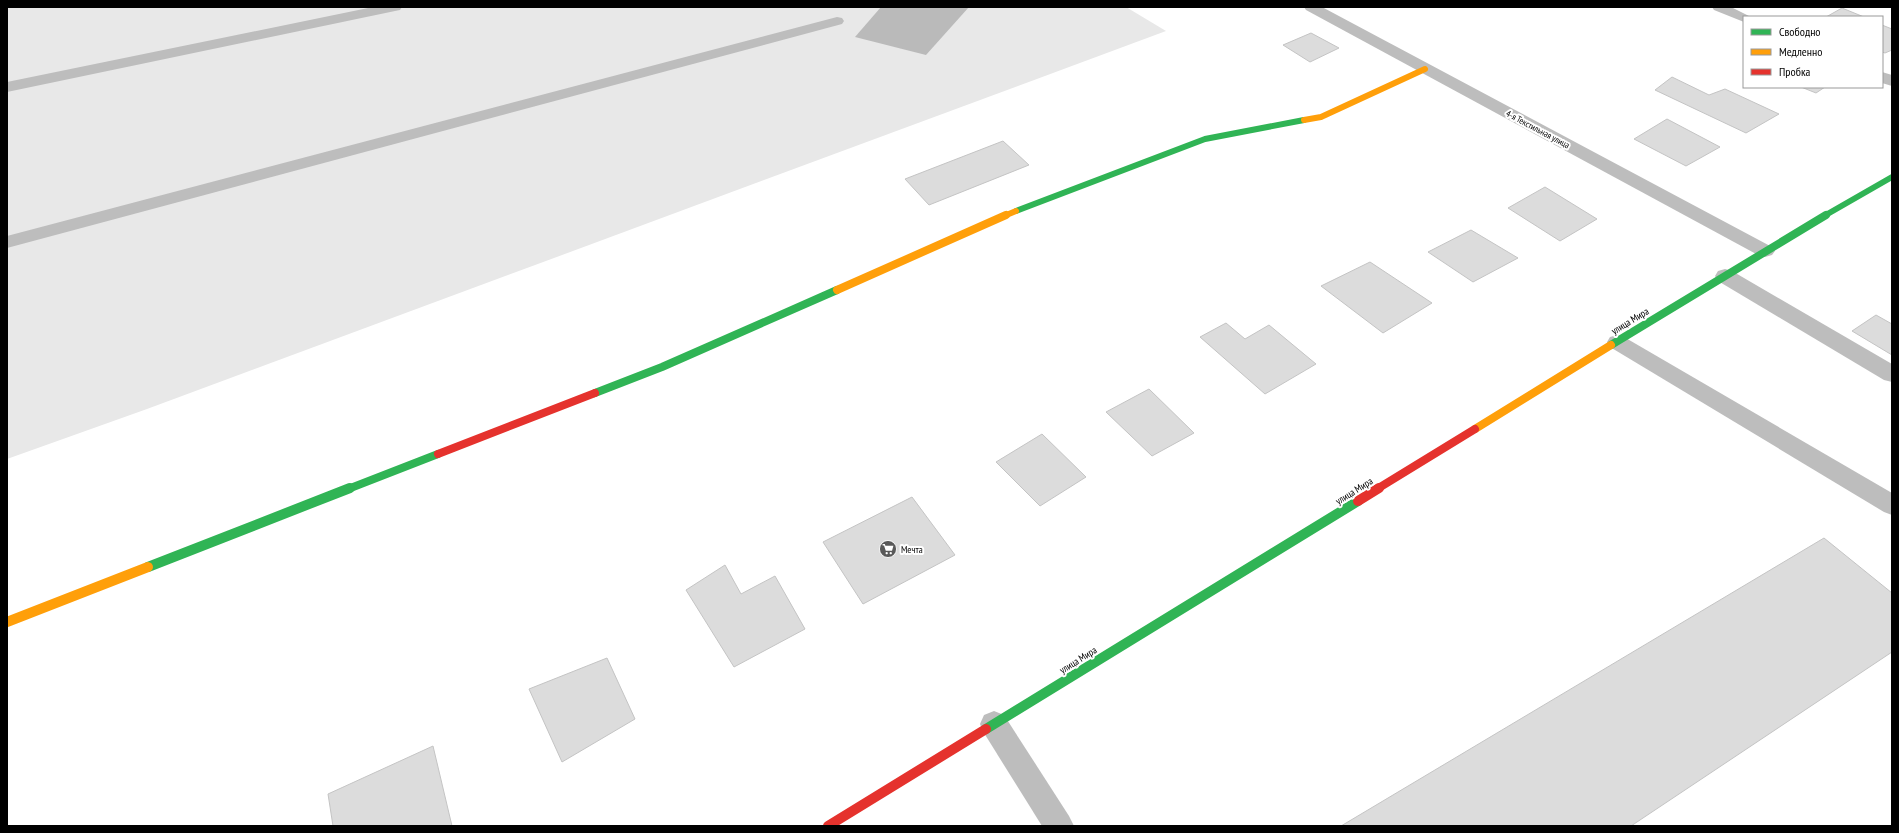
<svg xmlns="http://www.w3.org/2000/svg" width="1899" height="833" font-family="'PT Sans Narrow',sans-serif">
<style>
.green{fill:#e8e8e8}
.water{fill:#bababa}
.building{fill:#dcdcdc;stroke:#c4c4c4}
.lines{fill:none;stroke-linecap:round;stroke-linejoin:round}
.lane{fill:#bdbdbd;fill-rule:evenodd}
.street{fill:#bdbdbd;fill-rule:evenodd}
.fast-far2{stroke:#30b455;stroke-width:6}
.fast-far1{stroke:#30b455;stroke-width:8}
.fast{stroke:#30b455;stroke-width:10}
.slow-far2{stroke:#ff9f0a;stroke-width:6}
.slow-far1{stroke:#ff9f0a;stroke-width:8}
.slow{stroke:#ff9f0a;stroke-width:10}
.jam-far1{stroke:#e5322d;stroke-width:8}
.jam{stroke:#e5322d;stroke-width:10}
.labels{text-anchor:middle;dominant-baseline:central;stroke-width:4;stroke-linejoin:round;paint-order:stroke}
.far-street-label{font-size:9px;fill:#000;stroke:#fff}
.street-label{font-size:10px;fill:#000;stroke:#fff}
.poi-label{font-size:10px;fill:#000;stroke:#fff;text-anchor:start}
</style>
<rect width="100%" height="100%" fill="#fff"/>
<!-- green -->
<polygon class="green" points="7,7 1126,7 1166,31 147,409 7,459"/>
<!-- water -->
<polygon class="water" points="881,7 969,7 926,55 855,37"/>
<!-- building -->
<g class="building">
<polygon points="1842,8 1864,17 1826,17"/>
<polygon points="1882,25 1892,29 1892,50 1885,53 1882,52"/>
<polygon points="1311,33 1339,48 1310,62 1283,45"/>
<polygon points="1672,77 1709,95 1725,89 1779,114 1746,133 1655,90"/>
<polygon points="1801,87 1825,87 1816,93"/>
<polygon points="1667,119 1720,147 1686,166 1634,139"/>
<polygon points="1003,141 1029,165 929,205 905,179"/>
<polygon points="1545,187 1597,219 1560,241 1508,208"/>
<polygon points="1471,230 1518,258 1473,282 1428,252"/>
<polygon points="1370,262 1432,303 1383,333 1321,286"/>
<polygon points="1876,315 1892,324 1892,355 1852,331"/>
<polygon points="1226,323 1245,339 1269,325 1316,364 1265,394 1200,337"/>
<polygon points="1149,389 1194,433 1152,456 1106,412"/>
<polygon points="1042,434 1086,477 1040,506 996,462"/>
<polygon points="912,497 955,555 863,604 823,542"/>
<polygon points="1824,538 1892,593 1892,652 1631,826 1341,826"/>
<polygon points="725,565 741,594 775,576 805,629 734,667 686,590"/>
<polygon points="607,658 635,719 562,762 529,689"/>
<polygon points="433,746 452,826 333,826 328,794"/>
</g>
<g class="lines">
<!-- lane -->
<g class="lane">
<polygon points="373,7 402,7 400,10 395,11 7,92 7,82"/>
<polygon points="837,17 842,18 844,21 842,24 7,248 7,236"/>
<polygon points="1725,269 1732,271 1892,364 1892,382 1884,380 1718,281 1715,276 1718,271"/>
<polygon points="1617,335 1624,337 1892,493 1892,515 1884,512 1610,347 1607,342 1610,337"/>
<polygon points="994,711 1004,715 1069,816 1074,826 1042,826 984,733 980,724 984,715"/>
</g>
<!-- street -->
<g class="street">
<polygon points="1304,7 1322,7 1772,247 1775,251 1772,255 1765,257 1758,255 1306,10"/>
<polygon points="1712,7 1731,7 1751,17 1744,17 1744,22 1714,10"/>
<polygon points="1882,72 1892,75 1892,86 1882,83"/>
</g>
<!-- fast-far2 -->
<g class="fast-far2">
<polyline points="1016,211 1205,139 1304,120"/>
<polyline points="1824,216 1892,177"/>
</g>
<!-- fast-far1 -->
<g class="fast-far1">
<polyline points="1611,345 1826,215"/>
<polyline points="595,393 662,367 837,290"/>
<polyline points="348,489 438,454"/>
</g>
<!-- fast -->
<g class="fast">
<polyline points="148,567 350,488"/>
<polyline points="986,729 1358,501"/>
</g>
<!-- slow-far2 -->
<g class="slow-far2">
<polyline points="1304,120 1321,117 1425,69"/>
<polyline points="1004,216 1016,211"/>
</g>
<!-- slow-far1 -->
<g class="slow-far1">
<polyline points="837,290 1006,215"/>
<polyline points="1475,429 1611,345"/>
</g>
<!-- slow -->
<polyline class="slow" points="7,622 148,567"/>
<!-- jam-far1 -->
<g class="jam-far1">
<polyline points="438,454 595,393"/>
<polyline points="1377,489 1475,429"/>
</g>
<!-- jam -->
<g class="jam">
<polyline points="1358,501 1379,488"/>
<polyline points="828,826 986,729"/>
</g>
</g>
<!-- icons -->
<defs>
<g id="supermarket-disc" transform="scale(0.9)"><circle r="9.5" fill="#595959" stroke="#fff"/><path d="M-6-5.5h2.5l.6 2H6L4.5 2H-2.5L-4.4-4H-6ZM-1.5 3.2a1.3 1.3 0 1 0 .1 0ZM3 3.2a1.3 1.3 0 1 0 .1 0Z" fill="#fff"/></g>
</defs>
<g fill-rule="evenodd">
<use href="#supermarket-disc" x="888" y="549"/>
</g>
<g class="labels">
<!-- far-street labels -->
<g class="far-street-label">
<text transform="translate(1538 129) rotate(28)">4-я Текстильная улица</text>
</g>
<!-- street labels -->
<g class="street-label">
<text transform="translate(1630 321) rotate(-31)">улица Мира</text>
<text transform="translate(1354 491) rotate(-32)">улица Мира</text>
<text transform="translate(1078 660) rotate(-32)">улица Мира</text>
</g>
<!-- poi labels -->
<g class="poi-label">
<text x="901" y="549">Мечта</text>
</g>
</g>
<!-- border -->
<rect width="1899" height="833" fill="none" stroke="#000000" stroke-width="16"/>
<!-- legend -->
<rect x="1743" y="16" width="140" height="72" fill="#ffffff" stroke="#999999"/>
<rect x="1751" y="29" width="20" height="6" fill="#30b455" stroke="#999999"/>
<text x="1779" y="36" font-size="12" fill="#000000">Свободно</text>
<rect x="1751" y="49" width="20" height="6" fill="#ff9f0a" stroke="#999999"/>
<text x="1779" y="56" font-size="12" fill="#000000">Медленно</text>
<rect x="1751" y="69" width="20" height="6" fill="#e5322d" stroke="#999999"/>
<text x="1779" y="76" font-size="12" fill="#000000">Пробка</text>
</svg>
